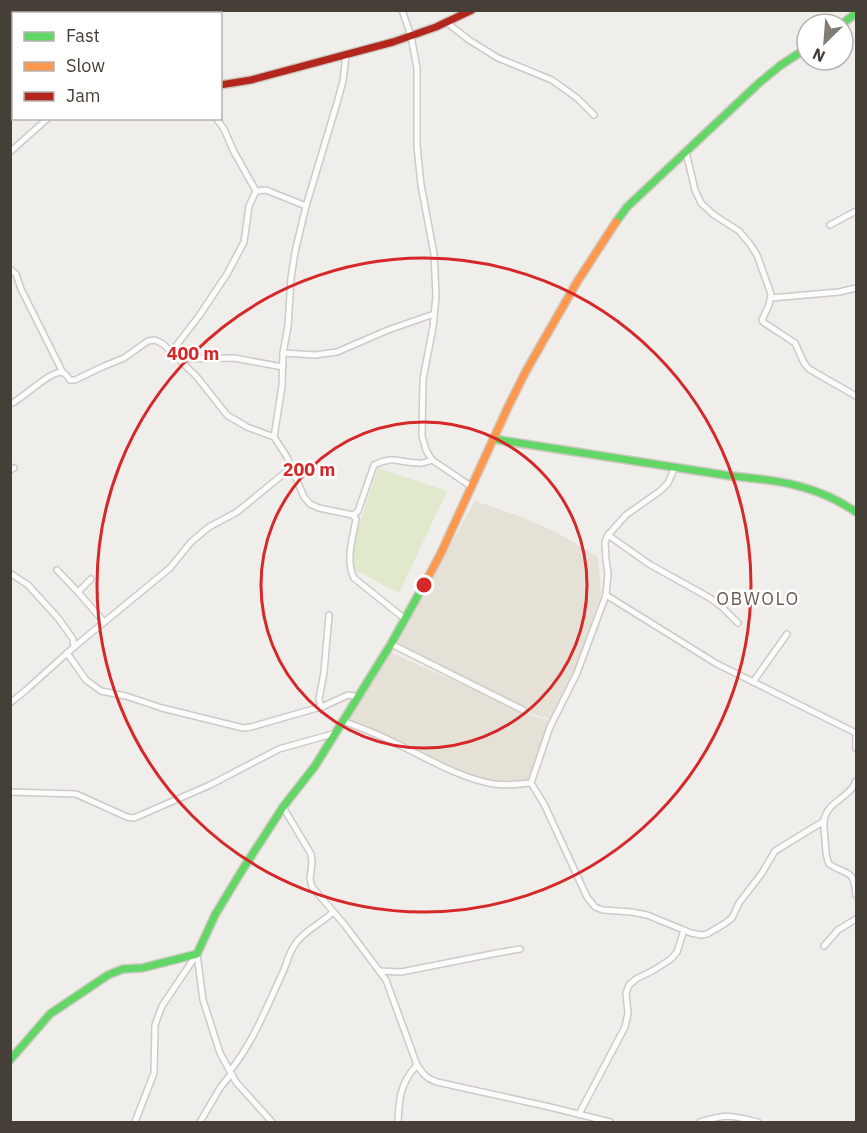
<svg xmlns="http://www.w3.org/2000/svg" width="867" height="1133" font-family="'IBM Plex Sans',sans-serif">
<style>
.education{fill:#e6e1d7}
.green{fill:#e0e9cc}
.lines{fill:none;stroke-linecap:round;stroke-linejoin:round}
.street-casing{stroke:#cdcac7;stroke-width:8}
.fast-casing{stroke:#cecac2;stroke-width:10}
.slow-casing{stroke:#cecac2;stroke-width:10}
.jam-casing{stroke:#cecac2;stroke-width:10}
.street{stroke:#fdfcfc;stroke-width:5}
.fast{stroke:#63d668;stroke-width:7}
.slow{stroke:#ff974d;stroke-width:7}
.jam{stroke:#b3261e;stroke-width:7}
.ring{fill:none;stroke:#d62828;stroke-width:3}
.labels{text-anchor:middle;dominant-baseline:central;stroke-width:5;stroke-linejoin:round;paint-order:stroke}
.quarter-label{font-size:18px;letter-spacing:1.5px;fill:#685c4f;stroke:#fff}
.centre{fill:#d62828;stroke:#fff;stroke-width:3}
.ring-label{font-size:18px;text-anchor:middle;font-weight:bold;fill:#d62828;stroke:#fff;stroke-width:5;stroke-linejoin:round;paint-order:stroke}
</style>
<rect width="100%" height="100%" fill="#f0eeeb"/>
<!-- education -->
<g class="education">
<polygon points="475,501 522,517 558,533 598,557 601,593 579,661 550,719 529,713 394,644"/>
<polygon points="390,652 528,714 548,720 548,727 529,781 519,783 498,783 482,779 445,767 346,721"/>
</g>
<!-- green -->
<polygon class="green" points="378,468 447,491 399,593 346,565"/>
<g class="lines">
<!-- street casing -->
<g class="street-casing">
<g id="street">
<polyline points="402,10 411,36 417,68 417,146 421,185 434,254 436,296 433,327 423,379 422,436 426,450 432,460 472,487"/>
<polyline points="446,22 469,40 498,58 552,80 577,98 594,115"/>
<polyline points="10,152 48,118"/>
<polyline points="686,152 695,190 701,203 714,215 739,231 750,244 757,255 771,294 769,305 762,320 763,322 795,343 804,363 809,369 856,396"/>
<polyline points="256,191 266,190 306,206"/>
<polyline points="830,225 856,211"/>
<polyline points="10,269 16,274 21,289 63,373"/>
<polyline points="771,298 839,292 856,288"/>
<polyline points="172,351 199,316 227,274 244,242 249,206 256,191 233,150 224,129 216,118"/>
<polyline points="283,353 315,355 337,352 388,330 434,314"/>
<polyline points="180,359 234,358 283,367"/>
<path d="M10 404C22 400 53 367 64 373 67 375 68 378 70 380H75L102 367 124 358 148 341 155 340 163 344 197 377 227 415 247 427 274 437 287 457 304 497 310 504 319 508 353 515 356 519C353 538 345 560 354 578L405 619"/>
<polyline points="274,437 282,386 283,353 288,326 291,278 295,252 306,206 337,103 343,81 346,55"/>
<polyline points="10,470 14,468"/>
<path d="M353 515 358 511 374 465C395 455 399 463 418 463 423 464 428 461 432 460"/>
<polyline points="608,535 649,564 710,598 722,607 738,623"/>
<polyline points="57,570 78,592 104,622"/>
<polyline points="10,573 28,585 58,618 73,639 74,647"/>
<polyline points="78,592 91,579"/>
<polyline points="606,595 717,664 856,733"/>
<polyline points="391,644 523,710"/>
<polyline points="67,653 86,680 101,691 126,696 162,708 243,728 251,727 324,706 348,695 359,697"/>
<polyline points="753,682 787,634"/>
<polyline points="10,703 26,690 74,647 170,568 191,542 209,527 237,512 292,467"/>
<polyline points="321,707 319,699 324,672 329,615"/>
<path d="M343 721C361 728 378 734 395 743 427 758 459 778 494 784 507 786 518 784 531 783"/>
<polyline points="856,733 856,748"/>
<path d="M856 781C850 798 826 802 824 821 823 827 825 834 825 840 826 849 825 855 829 864 847 876 854 868 856 895"/>
<polyline points="531,783 544,804 587,897 595,907 603,910 632,912 647,915 691,933 701,935 707,934 724,924 732,918 739,903 762,873 775,851 824,821"/>
<polyline points="531,783 550,727 577,673 606,595 608,574 606,559 605,542 608,535 626,515 660,491 668,483 675,467"/>
<polyline points="10,792 76,794 127,817 134,818 210,785 279,749 336,733"/>
<path d="M283 807 311 854 312 862 310 879 312 887 344 924 386 980 417 1065C423 1074 427 1079 437 1082L550 1107 610 1122"/>
<polyline points="824,946 838,930 856,919"/>
<polyline points="197,954 203,1000 220,1053 236,1082 272,1122"/>
<polyline points="380,971 401,972 497,953 520,949"/>
<path d="M230 1071C254 1041 267 1006 283 972 287 963 289 953 294 946 303 931 321 924 333 912"/>
<polyline points="579,1114 625,1027 628,1013 626,993 629,985 636,979 654,970 671,959 677,952 684,930"/>
<polyline points="135,1122 154,1073 155,1025 162,1006 197,954"/>
<polyline points="200,1122 220,1088 231,1074"/>
<path d="M398 1122C399 1099 400 1083 417 1065"/>
<path d="M700 1122C726 1114 731 1115 758 1122"/>
</g>
</g>
<!-- fast casing -->
<g class="fast-casing">
<g id="fast">
<polyline points="842,24 856,13"/>
<polyline points="10,98 14,99"/>
<polyline points="616,222 627,207 759,83 781,65 807,48"/>
<path d="M493 439 731 476C777 480 817 485 856 512"/>
<polyline points="10,1060 50,1014 108,975 123,969 142,968 197,954 215,915 241,872 283,807 315,766 391,644 425,583"/>
</g>
</g>
<!-- slow casing -->
<g class="slow-casing">
<polyline id="slow" points="425,583 441,553 508,407 526,371 577,282 616,222"/>
</g>
<!-- jam casing -->
<g class="jam-casing">
<polyline id="jam" points="220,85 251,80 393,42 436,27 472,10"/>
</g>
<!-- street -->
<use href="#street" class="street"/>
<!-- fast -->
<use href="#fast" class="fast"/>
<!-- slow -->
<use href="#slow" class="slow"/>
<!-- jam -->
<use href="#jam" class="jam"/>
</g>
<!-- distance rings -->
<g class="ring">
<circle cx="424" cy="585" r="163"/>
<circle cx="424" cy="585" r="327"/>
</g>
<g class="labels">
<!-- quarter labels -->
<g class="quarter-label">
<text x="758" y="598">OBWOLO</text>
</g>
</g>
<circle cx="424" cy="585" r="9" class="centre"/>
<g class="ring-label">
<text x="193" y="360">400 m</text>
<text x="309" y="476">200 m</text>
</g>
<!-- border -->
<rect width="867" height="1133" fill="none" stroke="#463f37" stroke-width="24"/>
<!-- legend -->
<rect x="12" y="12" width="210" height="108" fill="#ffffff" stroke="#b5b2af" stroke-width="1.5"/>
<rect x="24" y="32" width="30" height="9" fill="#63d668" stroke="#b5b2af" stroke-width="1.5"/>
<text x="66" y="42" font-size="18" fill="#463f37">Fast</text>
<rect x="24" y="62" width="30" height="9" fill="#ff974d" stroke="#b5b2af" stroke-width="1.5"/>
<text x="66" y="72" font-size="18" fill="#463f37">Slow</text>
<rect x="24" y="92" width="30" height="9" fill="#b3261e" stroke="#b5b2af" stroke-width="1.5"/>
<text x="66" y="102" font-size="18" fill="#463f37">Jam</text>
<!-- north arrow -->
<g transform="translate(825 42) rotate(205)"><circle r="28" fill="#ffffff" stroke="#b5b2af" stroke-width="1.5"/>
<path d="M0-4.5L10 22L0 15L-10 22Z" fill="#827c76"/>
<text y="-9" font-size="16" font-weight="bold" text-anchor="middle" fill="#463f37">N</text>
</g>
</svg>
